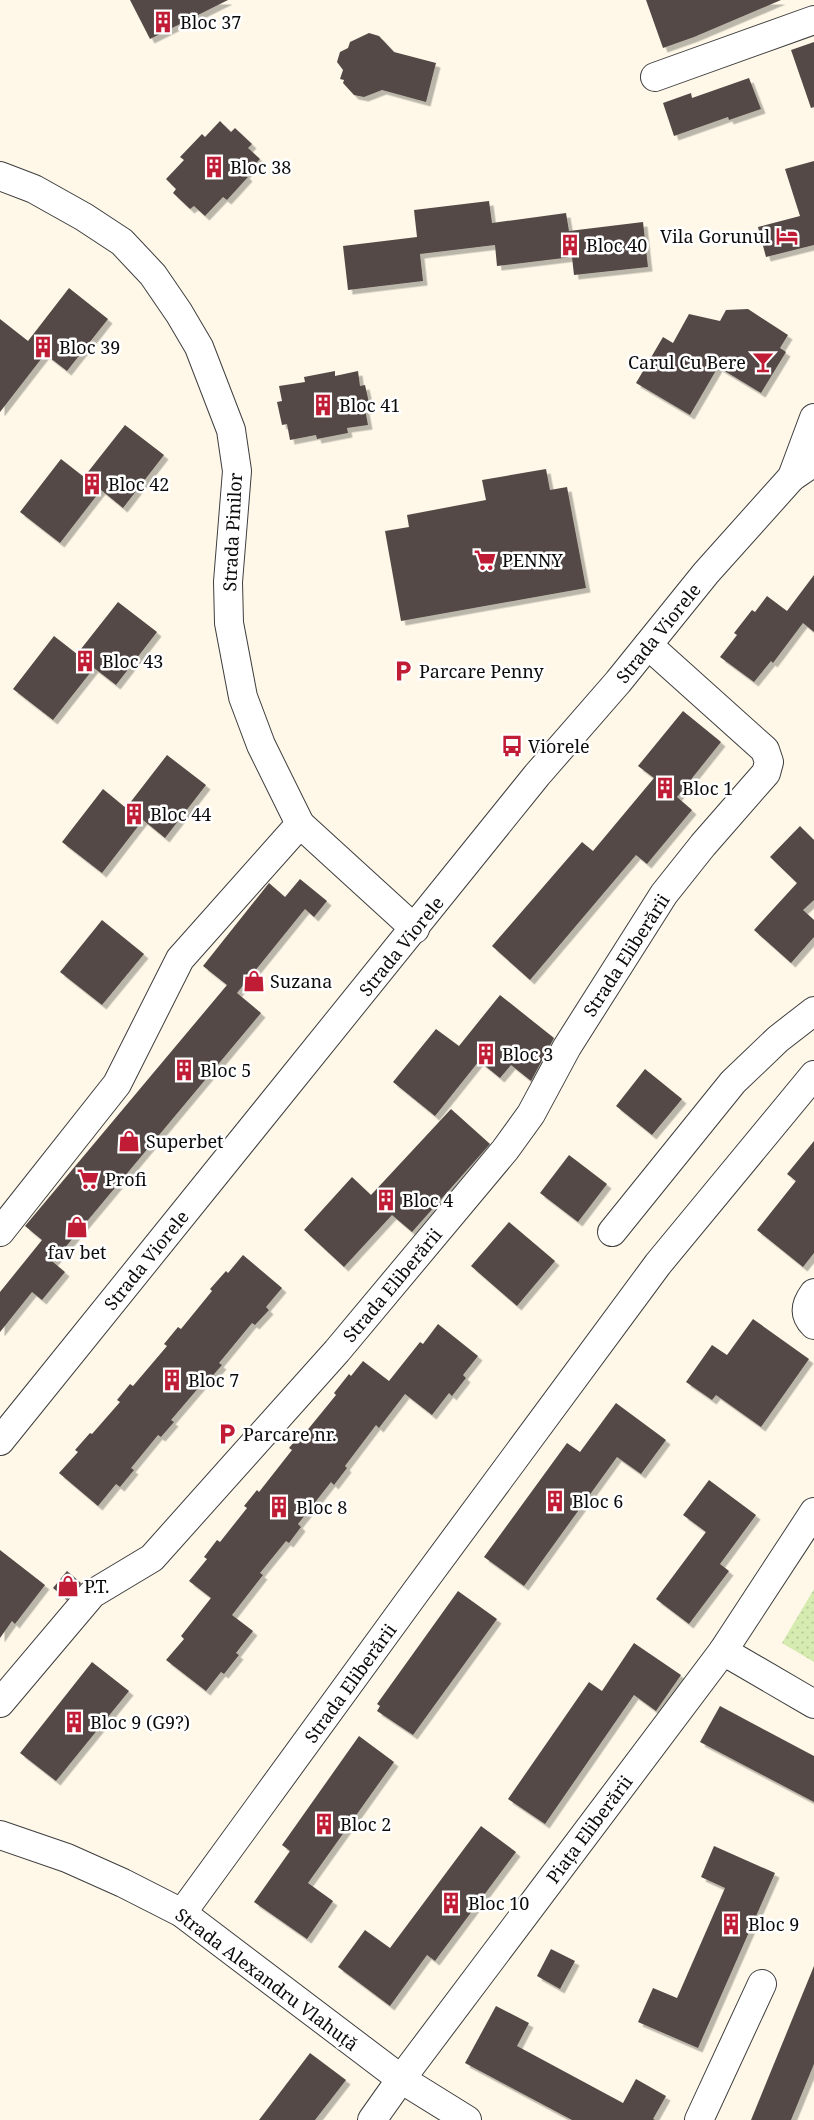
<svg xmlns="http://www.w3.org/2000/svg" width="814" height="2120" font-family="'Noto Serif',serif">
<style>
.grass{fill:url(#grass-dots)}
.building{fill:#544a46;filter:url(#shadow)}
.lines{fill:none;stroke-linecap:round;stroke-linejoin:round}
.minor-casing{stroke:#3e3e3e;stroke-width:30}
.minor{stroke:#fff;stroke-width:28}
.labels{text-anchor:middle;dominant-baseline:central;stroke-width:5;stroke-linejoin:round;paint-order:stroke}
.poi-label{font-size:18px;fill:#0b0b0b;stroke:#fff;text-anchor:start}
.street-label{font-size:18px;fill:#0b0b0b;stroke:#fff}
</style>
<defs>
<pattern id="grass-dots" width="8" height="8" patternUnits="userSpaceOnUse" patternTransform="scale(1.25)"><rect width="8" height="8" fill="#d5ebb0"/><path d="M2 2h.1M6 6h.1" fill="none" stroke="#b6c896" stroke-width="1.8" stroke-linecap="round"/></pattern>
<filter id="shadow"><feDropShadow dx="4.5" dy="4.5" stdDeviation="0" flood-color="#0004"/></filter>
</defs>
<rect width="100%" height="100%" fill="#fff8e8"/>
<!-- grass -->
<polygon class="grass" points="814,1589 814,1662 782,1643"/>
<!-- building -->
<g class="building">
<polygon points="130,0 228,0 150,39"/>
<polygon points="646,0 781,0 694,37 663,48"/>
<polygon points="369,33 379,36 394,52 436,63 426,102 382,90 364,97 354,95 343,83 344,80 340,79 343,70 337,62 340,52 348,48 350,42"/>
<polygon points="814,42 814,107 811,108 791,50"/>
<polygon points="749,78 761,109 729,120 728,117 674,136 663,103 691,93 692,98"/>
<polygon points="220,121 231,132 235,128 252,144 248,148 260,159 245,174 248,177 227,200 223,197 205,216 194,206 190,209 173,193 176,189 166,179 184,160 180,157 202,134 205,137"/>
<polygon points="814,161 814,245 766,257 758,227 800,216 785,169"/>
<polygon points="489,201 492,223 566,213 569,231 643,222 648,267 574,275 572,257 497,266 495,245 420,254 423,281 348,290 343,246 417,237 414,210"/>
<polygon points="69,288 108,319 67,371 45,354 0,412 0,319 28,341"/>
<polygon points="748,309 788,335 780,348 786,352 761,393 718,367 690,415 636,383 663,337 673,343 689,314 720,321 726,310"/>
<polygon points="335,371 335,376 358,371 360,386 365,385 370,407 365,409 368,425 347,428 348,433 317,439 316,435 290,440 287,424 282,425 277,402 282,401 279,386 305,382 304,377"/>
<polygon points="125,425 164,455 123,508 101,490 60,543 20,512 61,459 84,477"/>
<polygon points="546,469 550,490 567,487 586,588 401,621 385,531 409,527 407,515 486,500 482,480"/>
<polygon points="814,575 814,632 803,623 773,663 771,661 754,682 720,657 737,635 734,633 752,610 755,612 767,596 787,611"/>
<polygon points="118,602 157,632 116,685 94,668 53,720 13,689 54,636 77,654"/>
<polygon points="683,711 721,742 677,797 692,810 647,864 636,855 530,980 492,946 582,842 593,851 654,778 638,766"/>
<polygon points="167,755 206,785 165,838 143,820 102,873 62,842 103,789 126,808"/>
<polygon points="800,826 814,840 814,900 803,910 814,920 814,937 791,963 754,930 797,883 770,857"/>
<polygon points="300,879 327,901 314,917 305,909 237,993 261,1013 53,1262 65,1272 42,1300 32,1292 0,1332 0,1292 42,1240 25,1226 227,985 203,966 269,883 285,897"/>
<polygon points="102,920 144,954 102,1005 60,972"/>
<polygon points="500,995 554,1038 531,1081 511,1065 500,1078 479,1061 435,1116 393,1082 436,1029 459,1046"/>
<polygon points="645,1069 682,1099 652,1135 616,1106"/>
<polygon points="451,1109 490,1144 412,1232 392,1215 344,1267 304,1230 352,1177 371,1195"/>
<polygon points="814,1141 814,1253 803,1267 757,1230 796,1181 787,1174"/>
<polygon points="569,1155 607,1184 578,1222 540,1193"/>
<polygon points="509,1222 555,1261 517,1306 471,1266"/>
<polygon points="243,1255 282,1288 266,1307 269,1310 255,1325 252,1323 219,1363 222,1365 208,1381 206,1379 171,1420 174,1422 161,1437 158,1435 131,1468 134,1470 120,1487 116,1484 98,1506 59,1473 78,1452 75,1450 90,1433 92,1434 120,1402 117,1400 130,1384 133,1386 167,1346 164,1344 178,1327 181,1329 212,1291 210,1289 226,1271 228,1273"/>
<polygon points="753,1319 809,1359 761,1427 716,1395 712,1400 686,1382 712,1345 727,1355"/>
<polygon points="438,1324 478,1356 463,1375 466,1378 452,1396 449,1393 432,1415 405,1394 379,1428 376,1425 345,1466 347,1468 334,1485 331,1482 298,1524 301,1527 289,1543 286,1541 260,1573 263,1575 232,1615 253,1631 236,1653 239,1655 224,1674 221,1672 206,1691 166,1660 184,1639 181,1636 211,1598 189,1581 207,1559 204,1557 217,1540 220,1542 247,1508 244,1506 257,1490 259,1492 292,1450 289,1448 303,1431 305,1433 336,1395 334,1393 349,1374 351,1376 363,1361 389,1381 420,1342 423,1344"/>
<polygon points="616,1403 666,1440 641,1474 617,1457 524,1586 484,1557 567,1443 580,1452"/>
<polygon points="709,1480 756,1515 720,1564 729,1571 689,1624 656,1599 706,1532 683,1515"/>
<polygon points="0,1550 45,1585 15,1624 12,1621 0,1638"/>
<polygon points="67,1571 81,1583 67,1600 53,1588"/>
<polygon points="458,1591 497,1619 413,1735 377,1711 380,1706 377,1704"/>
<polygon points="634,1643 681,1675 656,1711 634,1695 545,1824 508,1799 589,1682 602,1691"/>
<polygon points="92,1662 129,1691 56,1781 20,1753"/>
<polygon points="720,1706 814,1756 814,1802 700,1742"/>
<polygon points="359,1736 394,1762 308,1883 333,1901 307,1939 254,1902 290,1851 282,1845"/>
<polygon points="481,1826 516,1852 435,1961 427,1955 390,2006 338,1967 365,1930 390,1948"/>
<polygon points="714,1846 775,1873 698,2048 638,2022 653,1988 677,1998 725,1888 701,1877"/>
<polygon points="551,1949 575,1961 560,1989 537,1976"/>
<polygon points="814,1966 814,2064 791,2120 751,2120"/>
<polygon points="496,2006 529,2023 517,2046 623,2103 636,2079 666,2096 653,2119 655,2120 572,2120 465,2063"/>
<polygon points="310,2053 346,2080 315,2120 259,2120"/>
</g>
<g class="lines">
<!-- minor casing -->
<g class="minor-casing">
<g id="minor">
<polyline points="655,77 814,20"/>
<polyline points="0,176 34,189 84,217 122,242 153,275 179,313 199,347 231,430 237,471 228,582 229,623 243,697 261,745 300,824 415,929"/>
<polyline points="792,477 814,418"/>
<polyline points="0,1232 117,1084 180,959 300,824"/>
<polyline points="612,1232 733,1082 778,1039 814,1011"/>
<path d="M814 1293C805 1305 803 1314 814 1325"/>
<polyline points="0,1441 537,775 618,682 706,573 792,477 814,462"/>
<polyline points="814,1512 723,1651 814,1704"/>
<polyline points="0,1703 92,1594 152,1558 337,1351 505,1150 531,1114 567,1047 664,894 703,845 766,773 769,762 765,750 648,645"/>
<polyline points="0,1835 67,1858 123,1883 182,1913 401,2079 467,2120"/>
<polyline points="182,1913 415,1593 658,1264 814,1075"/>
<polyline points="372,2120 401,2079 723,1651"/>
<polyline points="699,2120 762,1984"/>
</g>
</g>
<!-- minor -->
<use href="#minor" class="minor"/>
</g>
<!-- icons -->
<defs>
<g id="building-bare" transform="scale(1.725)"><path d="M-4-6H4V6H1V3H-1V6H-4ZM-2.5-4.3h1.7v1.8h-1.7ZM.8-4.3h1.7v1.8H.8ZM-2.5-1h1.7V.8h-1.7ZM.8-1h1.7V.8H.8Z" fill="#c11c36" stroke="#fff" stroke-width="2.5" paint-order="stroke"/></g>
<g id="hotel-bare" transform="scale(1.725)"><path d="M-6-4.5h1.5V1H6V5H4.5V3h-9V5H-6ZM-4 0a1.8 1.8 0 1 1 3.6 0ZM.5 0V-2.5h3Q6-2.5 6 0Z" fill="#c11c36" stroke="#fff" stroke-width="2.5" paint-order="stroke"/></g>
<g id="bar-bare" transform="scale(1.725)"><path d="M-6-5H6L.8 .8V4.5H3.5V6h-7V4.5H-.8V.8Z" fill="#c11c36" stroke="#fff" stroke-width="2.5" paint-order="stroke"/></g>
<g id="supermarket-bare" transform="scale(1.725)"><path d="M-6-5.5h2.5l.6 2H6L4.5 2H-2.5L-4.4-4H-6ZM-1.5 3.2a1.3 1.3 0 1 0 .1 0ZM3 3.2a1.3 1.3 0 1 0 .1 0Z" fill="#c11c36" stroke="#fff" stroke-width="2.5" paint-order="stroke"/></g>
<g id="parking-bare" transform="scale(1.725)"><path d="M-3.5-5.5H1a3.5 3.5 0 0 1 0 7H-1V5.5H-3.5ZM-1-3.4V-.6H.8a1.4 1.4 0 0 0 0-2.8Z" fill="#c11c36" stroke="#fff" stroke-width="2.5" paint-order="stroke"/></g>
<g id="bus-bare" transform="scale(1.725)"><path d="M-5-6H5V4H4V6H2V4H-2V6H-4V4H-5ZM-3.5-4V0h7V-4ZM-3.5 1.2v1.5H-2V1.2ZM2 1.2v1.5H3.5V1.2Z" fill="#c11c36" stroke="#fff" stroke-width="2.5" paint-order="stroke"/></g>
<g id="shop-bare" transform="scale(1.725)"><path d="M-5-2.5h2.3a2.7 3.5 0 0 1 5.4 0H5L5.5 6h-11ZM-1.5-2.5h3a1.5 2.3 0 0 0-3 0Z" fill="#c11c36" stroke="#fff" stroke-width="2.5" paint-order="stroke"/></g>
</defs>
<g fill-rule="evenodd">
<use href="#building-bare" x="163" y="22"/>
<use href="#building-bare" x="214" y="167"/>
<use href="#hotel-bare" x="787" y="236"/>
<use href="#building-bare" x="570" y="245"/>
<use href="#building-bare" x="43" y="347"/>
<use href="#bar-bare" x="763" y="362"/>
<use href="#building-bare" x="323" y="405"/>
<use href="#building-bare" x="92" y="484"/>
<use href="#supermarket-bare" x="485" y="560"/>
<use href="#building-bare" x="85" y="661"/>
<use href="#parking-bare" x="403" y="671"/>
<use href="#bus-bare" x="512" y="746"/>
<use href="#building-bare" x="665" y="788"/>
<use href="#building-bare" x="134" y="814"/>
<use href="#shop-bare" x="254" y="981"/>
<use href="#building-bare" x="486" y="1054"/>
<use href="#building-bare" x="184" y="1070"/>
<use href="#shop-bare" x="129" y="1141"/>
<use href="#supermarket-bare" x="88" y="1179"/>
<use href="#building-bare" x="386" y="1200"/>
<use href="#shop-bare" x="77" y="1227"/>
<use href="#building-bare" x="172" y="1380"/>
<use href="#parking-bare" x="227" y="1434"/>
<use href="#building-bare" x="555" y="1501"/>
<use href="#building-bare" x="279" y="1507"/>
<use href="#shop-bare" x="68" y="1586"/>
<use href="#building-bare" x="74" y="1722"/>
<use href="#building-bare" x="324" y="1824"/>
<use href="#building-bare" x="451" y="1903"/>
<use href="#building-bare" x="731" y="1924"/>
</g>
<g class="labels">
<!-- poi labels -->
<g class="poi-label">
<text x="180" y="22">Bloc 37</text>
<text x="230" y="167">Bloc 38</text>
<text x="770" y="236" text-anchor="end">Vila Gorunul</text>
<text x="586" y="245">Bloc 40</text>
<text x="59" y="347">Bloc 39</text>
<text x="746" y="362" text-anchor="end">Carul Cu Bere</text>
<text x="339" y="405">Bloc 41</text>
<text x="108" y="484">Bloc 42</text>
<text x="502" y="560">PENNY</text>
<text x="102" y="661">Bloc 43</text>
<text x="419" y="671">Parcare Penny</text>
<text x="528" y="746">Viorele</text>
<text x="682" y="788">Bloc 1</text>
<text x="150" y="814">Bloc 44</text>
<text x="270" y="981">Suzana</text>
<text x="502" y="1054">Bloc 3</text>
<text x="200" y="1070">Bloc 5</text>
<text x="146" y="1141">Superbet</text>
<text x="105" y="1179">Profi</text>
<text x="402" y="1200">Bloc 4</text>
<text x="77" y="1252" text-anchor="middle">fav bet</text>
<text x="188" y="1380">Bloc 7</text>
<text x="243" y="1434">Parcare nr.</text>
<text x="572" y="1501">Bloc 6</text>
<text x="296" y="1507">Bloc 8</text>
<text x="84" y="1586">P.T.</text>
<text x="90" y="1722">Bloc 9 (G9?)</text>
<text x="340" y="1824">Bloc 2</text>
<text x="468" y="1903">Bloc 10</text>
<text x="748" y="1924">Bloc 9</text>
</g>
<!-- street labels -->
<g class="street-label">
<text transform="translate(232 532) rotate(-87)">Strada Pinilor</text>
<text transform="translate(658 633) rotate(-51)">Strada Viorele</text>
<text transform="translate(401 946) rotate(-51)">Strada Viorele</text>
<text transform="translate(626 955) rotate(-57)">Strada Eliberării</text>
<text transform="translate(146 1260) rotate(-51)">Strada Viorele</text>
<text transform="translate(392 1285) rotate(-50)">Strada Eliberării</text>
<text transform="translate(350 1683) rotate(-54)">Strada Eliberării</text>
<text transform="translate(589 1829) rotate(-53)">Piața Eliberării</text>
<text transform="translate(267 1979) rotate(37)">Strada Alexandru Vlahuță</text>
</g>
</g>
</svg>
